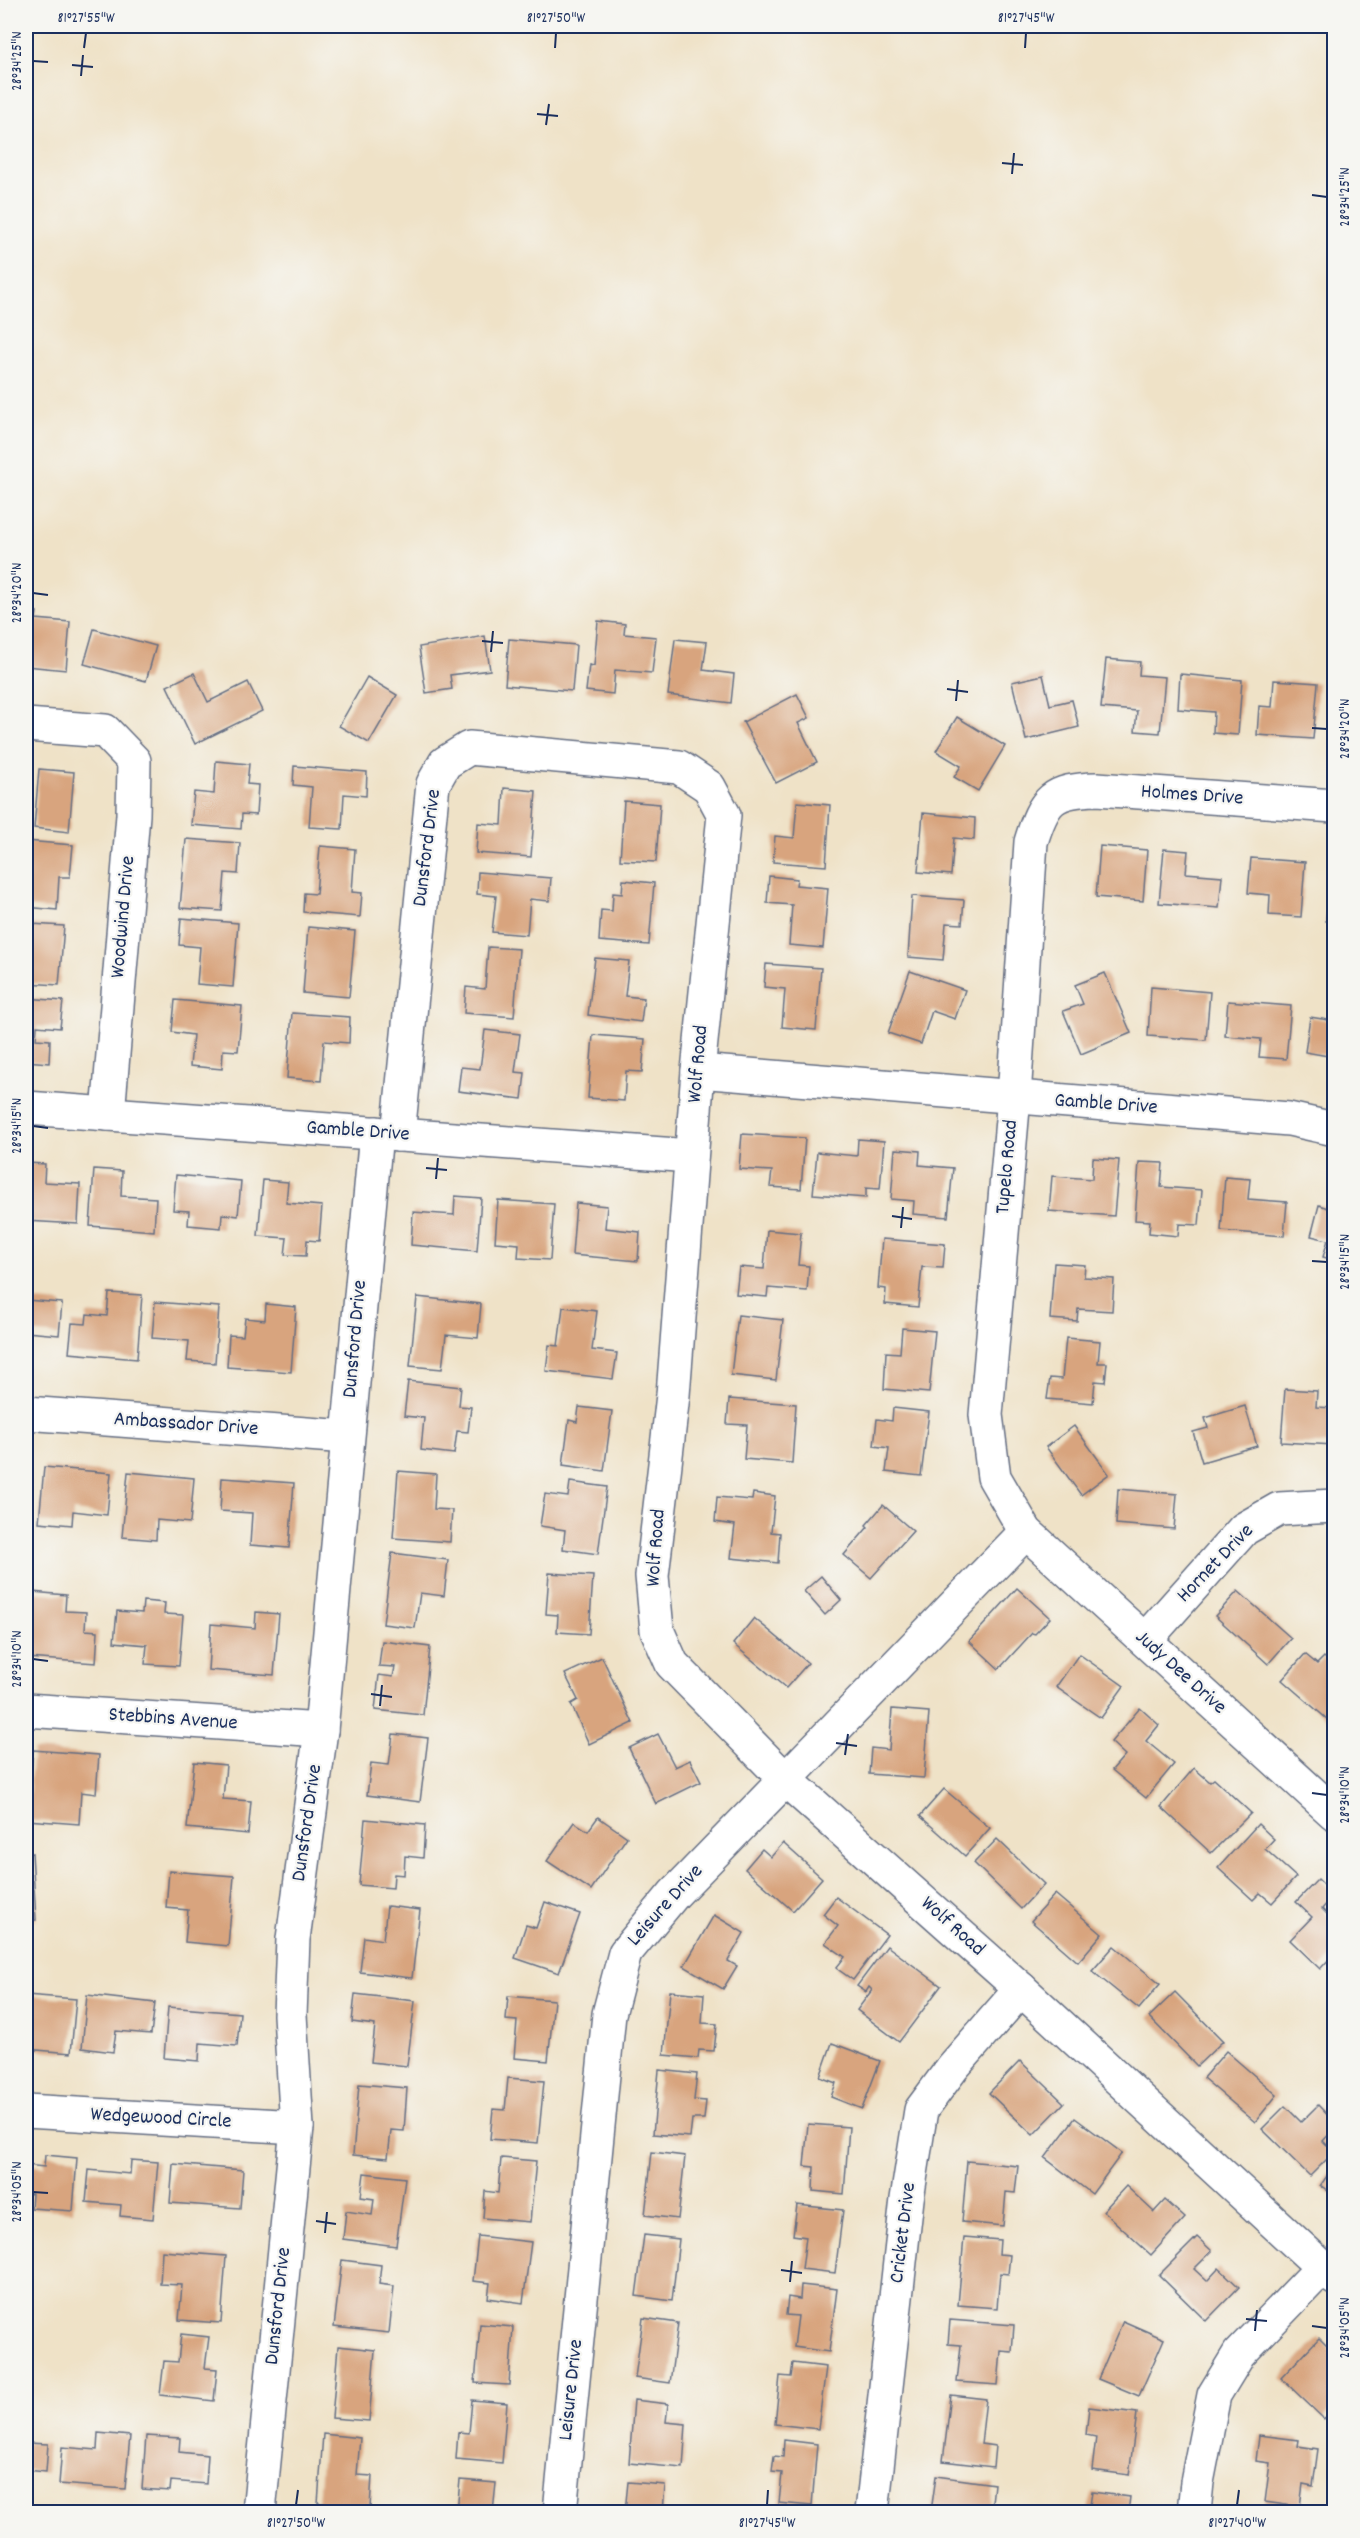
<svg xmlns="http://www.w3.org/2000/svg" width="1360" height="2538" font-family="Dekko,sans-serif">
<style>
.building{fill:#d8a47e}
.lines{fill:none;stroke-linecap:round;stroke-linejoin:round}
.minor-casing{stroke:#656e83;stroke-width:36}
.minor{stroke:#fff;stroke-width:33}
.ticks{fill:none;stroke:#1b2f5e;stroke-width:2}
.labels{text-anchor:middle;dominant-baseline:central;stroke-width:4.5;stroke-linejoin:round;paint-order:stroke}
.street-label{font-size:21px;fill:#1b2f5e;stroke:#f6f6f2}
.neatline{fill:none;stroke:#1b2f5e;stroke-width:2}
.ticks-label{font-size:15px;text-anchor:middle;fill:#1b2f5e}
</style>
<rect width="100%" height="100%" fill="#f6f6f2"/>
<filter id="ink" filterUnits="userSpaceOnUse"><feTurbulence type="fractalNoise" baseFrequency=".0167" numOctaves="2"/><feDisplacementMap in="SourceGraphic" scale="12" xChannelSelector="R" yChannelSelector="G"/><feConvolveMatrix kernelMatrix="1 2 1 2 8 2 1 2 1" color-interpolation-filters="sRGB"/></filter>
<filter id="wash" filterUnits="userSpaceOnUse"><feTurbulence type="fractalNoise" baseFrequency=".008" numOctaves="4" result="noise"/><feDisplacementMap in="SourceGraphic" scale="24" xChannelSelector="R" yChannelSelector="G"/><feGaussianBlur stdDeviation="1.35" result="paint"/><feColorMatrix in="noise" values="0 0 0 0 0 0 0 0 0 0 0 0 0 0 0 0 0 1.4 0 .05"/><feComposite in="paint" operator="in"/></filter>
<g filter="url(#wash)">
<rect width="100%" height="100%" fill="#efe2c7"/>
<g id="blocks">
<!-- building -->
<g class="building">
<polygon points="26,611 37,612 36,619 70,622 66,670 26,666"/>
<polygon points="598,621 625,624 624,634 656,637 652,673 615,670 613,694 586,691 589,665 594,666"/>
<polygon points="94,629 156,646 146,681 84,664"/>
<polygon points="485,636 490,670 450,675 452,689 426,693 419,647"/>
<polygon points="509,639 576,645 572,691 505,685"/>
<polygon points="675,639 707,642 703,670 734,674 731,703 668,695"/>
<polygon points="1106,659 1140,662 1139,675 1165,677 1160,733 1135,731 1137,711 1101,708"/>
<polygon points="194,673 208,702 248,682 262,711 195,744 167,686"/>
<polygon points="1180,674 1242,680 1238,735 1213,733 1214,712 1178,709"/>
<polygon points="1043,675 1050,705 1072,700 1079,727 1026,740 1012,682"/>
<polygon points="367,677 397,695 369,743 339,726"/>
<polygon points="1274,680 1318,683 1313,739 1257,735 1259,706 1272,707"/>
<polygon points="797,694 809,718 798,723 817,762 776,783 743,722"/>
<polygon points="957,717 1005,746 978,791 954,777 961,766 936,751"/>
<polygon points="216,761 249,764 247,784 258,785 256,815 242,814 241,829 191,825 194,792 214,794"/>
<polygon points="294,766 367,772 366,796 344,794 342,829 309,827 312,787 293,785"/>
<polygon points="39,769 74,772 69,832 34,828"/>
<polygon points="504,788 536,791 531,857 476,853 478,823 502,825"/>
<polygon points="624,801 660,804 656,862 620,860"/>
<polygon points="797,802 830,805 826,866 773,862 775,836 794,838"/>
<polygon points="923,813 975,818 974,840 954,838 951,875 918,872"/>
<polygon points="186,839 240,843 238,874 225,873 222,911 180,908"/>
<polygon points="26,841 73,845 70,877 59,877 57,910 26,907"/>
<polygon points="320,846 355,849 352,892 362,893 360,917 303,912 304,893 316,894"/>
<polygon points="1100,846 1147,850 1143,901 1096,897"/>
<polygon points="1164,849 1188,851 1186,873 1222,876 1219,908 1159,903"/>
<polygon points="1251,858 1305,862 1301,917 1269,915 1270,895 1248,893"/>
<polygon points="478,872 551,878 549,901 530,899 527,935 492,932 496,896 477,894"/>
<polygon points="769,876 797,879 796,885 828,888 823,948 789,945 792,905 767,903"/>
<polygon points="1329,879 1334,879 1334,922 1326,921"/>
<polygon points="623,880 654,883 649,945 599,941 601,910 612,911 613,893 622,894"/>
<polygon points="912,896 964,900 962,924 946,923 943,960 908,957"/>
<polygon points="181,918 238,923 233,987 197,984 200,947 179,945"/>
<polygon points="31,924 64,926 59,985 26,983 26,955 28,955"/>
<polygon points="308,927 355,931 349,997 303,993"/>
<polygon points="488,947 519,949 514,1017 464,1013 466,987 485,989"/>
<polygon points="595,958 629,961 625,996 644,998 641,1022 588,1015"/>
<polygon points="766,964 821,968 816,1030 782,1027 785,989 764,987"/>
<polygon points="910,971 965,990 955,1019 932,1011 921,1044 888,1033"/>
<polygon points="1105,973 1131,1033 1081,1054 1063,1011 1083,1004 1075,985"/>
<polygon points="1151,987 1210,992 1206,1040 1148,1036"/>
<polygon points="26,998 63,1001 60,1028 37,1026 36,1039 50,1040 49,1063 26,1061"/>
<polygon points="175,1000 242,1006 238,1051 223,1050 222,1069 190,1066 193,1035 172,1032"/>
<polygon points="1228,1001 1291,1006 1286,1059 1259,1057 1261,1039 1225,1036"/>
<polygon points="292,1013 350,1017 349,1043 324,1041 321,1081 287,1078"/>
<polygon points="1310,1017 1334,1021 1334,1057 1305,1052"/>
<polygon points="485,1030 520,1034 515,1072 525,1073 522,1099 458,1091 461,1067 480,1069"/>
<polygon points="593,1035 645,1039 642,1072 626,1071 624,1101 588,1098"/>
<polygon points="742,1134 805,1138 801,1189 770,1187 772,1171 739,1169"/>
<polygon points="858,1139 884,1141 880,1189 866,1188 866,1198 813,1194 817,1152 857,1156"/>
<polygon points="895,1149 920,1151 919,1165 953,1168 948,1217 913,1214 914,1201 891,1199"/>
<polygon points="1093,1158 1119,1160 1114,1216 1049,1211 1052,1176 1092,1179"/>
<polygon points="1139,1162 1163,1163 1161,1187 1202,1190 1199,1225 1179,1224 1178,1236 1149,1233 1150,1221 1135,1220"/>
<polygon points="26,1163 45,1164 44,1182 80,1184 78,1224 26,1221"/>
<polygon points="94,1169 122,1171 121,1196 156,1198 154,1231 90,1226"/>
<polygon points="176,1175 241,1181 238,1216 222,1214 221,1228 188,1225 189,1211 173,1210"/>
<polygon points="1225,1177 1250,1179 1248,1199 1287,1202 1284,1236 1221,1231"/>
<polygon points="263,1180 288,1182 286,1203 322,1206 319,1241 307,1240 306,1256 285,1255 287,1238 258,1236"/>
<polygon points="455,1196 481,1198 477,1251 411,1245 413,1212 454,1215"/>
<polygon points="498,1200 554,1204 550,1260 518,1258 519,1244 495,1242"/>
<polygon points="576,1203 607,1206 605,1228 640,1232 638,1261 572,1255"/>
<polygon points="1319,1205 1334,1210 1334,1260 1323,1257 1328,1240 1311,1236"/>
<polygon points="767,1230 801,1233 798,1265 809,1266 807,1291 768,1288 767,1297 736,1294 739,1267 764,1269"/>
<polygon points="882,1239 945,1244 943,1268 922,1267 918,1307 885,1304 886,1289 878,1288"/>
<polygon points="1054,1263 1085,1265 1084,1277 1114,1279 1112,1311 1078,1309 1077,1321 1050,1319"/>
<polygon points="109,1293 142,1295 137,1359 69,1353 72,1323 86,1324 87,1314 107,1316"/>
<polygon points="417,1297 481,1304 478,1338 446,1335 442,1369 410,1366"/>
<polygon points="26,1300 62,1303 59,1335 26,1332"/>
<polygon points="155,1302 219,1307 215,1363 187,1361 189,1341 152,1338"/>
<polygon points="266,1304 296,1307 291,1372 227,1367 229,1335 243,1336 245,1318 265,1320"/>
<polygon points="563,1307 597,1311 592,1350 617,1353 613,1379 546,1371 549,1345 558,1346"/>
<polygon points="738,1315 783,1320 776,1380 731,1375"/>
<polygon points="902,1328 935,1331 929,1393 884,1389 886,1352 900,1353"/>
<polygon points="1066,1338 1100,1341 1098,1363 1107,1363 1105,1382 1095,1381 1093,1403 1047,1399 1050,1378 1062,1379"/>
<polygon points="408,1381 461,1387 459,1406 471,1407 468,1432 457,1431 454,1454 421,1450 424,1418 404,1416"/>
<polygon points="1285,1389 1317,1391 1316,1407 1334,1408 1334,1445 1281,1442"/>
<polygon points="729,1399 796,1404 792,1463 744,1459 747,1425 727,1424"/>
<polygon points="1245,1406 1257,1446 1202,1462 1193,1432 1208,1428 1205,1418"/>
<polygon points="579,1407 612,1411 604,1471 563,1465 569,1420 577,1422"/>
<polygon points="893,1408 929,1412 921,1476 886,1472 889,1448 874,1446 877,1419 892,1421"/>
<polygon points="1074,1426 1109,1474 1081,1495 1046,1447"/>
<polygon points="44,1467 111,1473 107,1515 73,1511 72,1525 39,1522"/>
<polygon points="398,1471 436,1474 434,1509 452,1510 450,1542 393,1538"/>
<polygon points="128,1472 194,1478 190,1523 157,1520 156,1540 122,1537"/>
<polygon points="222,1478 294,1483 289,1548 250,1545 252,1513 220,1511"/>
<polygon points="570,1482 607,1487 598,1554 563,1549 565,1530 540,1526 545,1494 568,1497"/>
<polygon points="1118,1489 1177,1494 1174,1529 1116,1524"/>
<polygon points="753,1493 775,1496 771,1532 780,1533 778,1563 731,1558 735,1525 715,1522 717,1497 752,1500"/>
<polygon points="883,1505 913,1531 871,1578 844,1555 868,1527 866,1525"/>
<polygon points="392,1553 448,1560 444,1596 420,1593 415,1628 383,1624"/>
<polygon points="549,1573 593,1576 589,1634 557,1632 558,1615 546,1614"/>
<polygon points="821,1576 841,1600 825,1615 804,1591"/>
<polygon points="1017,1588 1050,1618 1035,1634 1032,1633 999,1669 969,1641"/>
<polygon points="1238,1591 1291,1638 1268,1664 1215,1616"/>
<polygon points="32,1592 66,1595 65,1611 86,1612 85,1630 98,1631 96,1663 27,1658"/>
<polygon points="143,1601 165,1603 164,1614 183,1615 179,1666 145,1664 147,1645 114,1642 117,1611 142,1613"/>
<polygon points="256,1612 279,1614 274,1675 208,1670 211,1624 255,1628"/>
<polygon points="754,1618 808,1663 786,1688 733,1644"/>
<polygon points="382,1641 430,1647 423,1715 375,1710 379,1675 393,1677 395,1667 379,1666"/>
<polygon points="1079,1654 1124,1686 1101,1718 1056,1687"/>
<polygon points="1305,1654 1317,1664 1324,1657 1334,1666 1334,1725 1282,1680"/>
<polygon points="602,1657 633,1723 589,1744 571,1704 578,1700 565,1674"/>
<polygon points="1140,1708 1159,1725 1146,1741 1174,1764 1146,1798 1112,1770 1125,1755 1111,1742"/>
<polygon points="892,1709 929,1712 924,1778 869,1774 871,1748 889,1750"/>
<polygon points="393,1734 428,1738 420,1802 367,1795 371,1763 389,1765"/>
<polygon points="658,1734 675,1767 690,1760 701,1782 656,1804 629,1748"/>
<polygon points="33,1750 99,1755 96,1794 81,1792 79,1824 27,1820"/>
<polygon points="194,1762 226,1765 223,1799 251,1801 248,1834 187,1828"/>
<polygon points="1194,1768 1210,1782 1214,1779 1251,1813 1211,1853 1161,1807"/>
<polygon points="944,1789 990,1828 965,1856 920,1816"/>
<polygon points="598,1817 627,1837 591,1890 547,1861 574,1822 588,1831"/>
<polygon points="365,1819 425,1825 423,1858 405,1856 404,1875 394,1874 393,1888 359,1885"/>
<polygon points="1258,1824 1274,1839 1265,1849 1296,1877 1272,1903 1260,1893 1253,1900 1218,1868"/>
<polygon points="997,1839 1044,1884 1021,1909 974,1863"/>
<polygon points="783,1843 822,1878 793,1911 745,1869 762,1849 771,1857"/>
<polygon points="32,1853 36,1920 26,1921 26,1854"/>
<polygon points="169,1871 234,1876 228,1946 185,1942 188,1910 166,1908"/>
<polygon points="1318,1879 1334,1895 1322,1909 1334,1921 1334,1954 1320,1969 1290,1940 1312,1917 1296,1902"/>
<polygon points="1055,1894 1102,1934 1078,1962 1031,1921"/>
<polygon points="836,1897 887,1935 853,1980 836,1968 845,1957 825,1943 838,1926 823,1914"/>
<polygon points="545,1902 580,1914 559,1973 515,1958 526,1925 536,1928"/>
<polygon points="387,1906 420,1910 412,1978 360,1972 364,1937 383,1940"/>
<polygon points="714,1915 744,1933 728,1961 737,1966 723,1989 684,1966"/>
<polygon points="887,1946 941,1986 899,2042 857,2010 872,1990 869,1987 866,1992 857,1986"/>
<polygon points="1114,1946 1160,1984 1139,2009 1092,1971"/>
<polygon points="670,1991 704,1994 702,2023 717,2024 714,2051 699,2050 698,2058 664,2055"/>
<polygon points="1175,1992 1223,2041 1197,2066 1149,2017"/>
<polygon points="355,1994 415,2001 407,2066 371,2062 375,2025 352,2022"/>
<polygon points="26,1995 76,1999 71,2053 26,2049"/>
<polygon points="87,1995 155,2003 151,2034 116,2031 113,2052 82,2048"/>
<polygon points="508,1996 554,2000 548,2061 514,2058 517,2021 506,2020"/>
<polygon points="168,2007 240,2013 237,2046 200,2043 199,2061 164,2058"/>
<polygon points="832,2043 880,2061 862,2109 831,2097 836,2083 820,2077"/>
<polygon points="1226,2051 1277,2095 1255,2122 1203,2078"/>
<polygon points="1020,2061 1064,2103 1033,2135 989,2093"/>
<polygon points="659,2070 697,2074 694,2100 706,2101 704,2119 692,2119 690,2137 653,2134"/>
<polygon points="508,2078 544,2081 538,2143 490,2139 493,2109 505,2110"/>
<polygon points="359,2084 407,2088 404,2131 391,2130 388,2158 353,2155"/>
<polygon points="1318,2105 1334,2122 1334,2129 1323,2141 1334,2152 1310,2176 1262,2129 1285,2106 1301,2122"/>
<polygon points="1075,2118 1122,2153 1092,2194 1045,2158"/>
<polygon points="808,2124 849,2127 844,2194 813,2191 814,2167 804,2166"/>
<polygon points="652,2152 685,2156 678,2219 645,2215"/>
<polygon points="45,2155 77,2158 73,2211 31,2208 32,2194 26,2193 26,2165 44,2167"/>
<polygon points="501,2158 536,2161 530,2222 483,2218 485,2191 498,2193"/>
<polygon points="131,2160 158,2162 153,2219 120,2216 121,2205 86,2202 89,2170 130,2174"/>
<polygon points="967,2161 1018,2166 1015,2193 1006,2192 1003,2226 962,2222"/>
<polygon points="173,2164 243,2170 240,2208 170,2203"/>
<polygon points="1334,2166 1334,2196 1320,2186"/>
<polygon points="364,2173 405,2178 396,2246 343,2239 346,2211 372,2215 374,2199 361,2197"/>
<polygon points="1126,2186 1154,2212 1165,2200 1185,2218 1151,2255 1103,2211"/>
<polygon points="797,2205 843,2210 835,2273 802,2269 806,2237 793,2235"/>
<polygon points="644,2235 679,2239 672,2301 636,2296"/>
<polygon points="478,2236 531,2242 523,2303 488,2298 490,2283 473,2281"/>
<polygon points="964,2237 1000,2240 999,2254 1010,2255 1008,2274 1000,2273 997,2308 958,2305"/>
<polygon points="1197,2237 1212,2251 1194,2269 1207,2281 1219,2268 1239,2287 1206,2321 1159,2275"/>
<polygon points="162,2251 226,2256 221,2323 179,2320 182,2285 160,2284"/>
<polygon points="342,2260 381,2265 379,2284 394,2286 389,2333 334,2327"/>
<polygon points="801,2285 837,2289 829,2352 794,2347 798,2316 786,2315 788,2297 800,2299"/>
<polygon points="643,2318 678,2323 670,2383 635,2378"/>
<polygon points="950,2320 1014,2325 1012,2352 1001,2351 998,2385 957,2382 961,2345 948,2344"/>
<polygon points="1123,2321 1164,2339 1139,2396 1098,2379"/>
<polygon points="480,2324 513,2327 509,2385 475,2383"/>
<polygon points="181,2334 209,2337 205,2368 217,2369 214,2401 160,2395 164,2361 178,2362"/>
<polygon points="1319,2338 1334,2353 1334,2407 1324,2419 1281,2378"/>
<polygon points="338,2346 375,2350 369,2421 332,2418"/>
<polygon points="793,2363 826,2367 818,2429 775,2424 780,2376 791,2377"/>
<polygon points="951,2395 986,2399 981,2444 995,2446 993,2467 943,2461"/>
<polygon points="472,2400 507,2403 502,2463 456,2459 458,2432 469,2433"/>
<polygon points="634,2400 668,2404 666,2422 686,2424 683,2468 629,2463"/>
<polygon points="1089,2407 1137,2413 1129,2475 1092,2470 1096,2437 1086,2435"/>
<polygon points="98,2433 130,2436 125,2489 59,2484 62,2447 97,2450"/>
<polygon points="323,2434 360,2438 357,2475 372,2476 370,2507 318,2503"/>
<polygon points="1259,2435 1299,2440 1298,2446 1318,2449 1313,2486 1303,2484 1300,2507 1265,2502 1270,2463 1256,2461"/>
<polygon points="146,2436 180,2438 179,2452 208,2455 206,2484 171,2481 170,2491 142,2489"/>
<polygon points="784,2440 817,2444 812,2506 779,2503 782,2473 772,2472 774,2456 783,2457"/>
<polygon points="26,2443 48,2444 46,2472 26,2470"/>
<polygon points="936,2476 994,2484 991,2512 931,2512"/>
<polygon points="460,2480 496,2483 493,2512 457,2512"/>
<polygon points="628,2482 665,2485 663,2512 625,2512"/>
<polygon points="1092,2492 1130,2497 1128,2512 1089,2512"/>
</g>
</g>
</g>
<g filter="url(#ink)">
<use href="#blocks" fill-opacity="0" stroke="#656e83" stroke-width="1.5"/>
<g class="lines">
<!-- minor casing -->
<g class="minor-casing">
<g id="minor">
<polyline points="26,725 105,731 134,761 133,815 108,1114"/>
<path d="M1334 806 1097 789C1052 790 1044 799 1031 842L1014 1097 986 1415 994 1477 1026 1532 1334 1813"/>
<polyline points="698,1071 1289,1119 1334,1129"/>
<polyline points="26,1108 691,1156"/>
<polyline points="398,1135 433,784 445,763 469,748 679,767 709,787 724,815 698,1071 673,1395 652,1576 657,1630 672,1664 786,1780 1021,1989 1334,2278"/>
<polyline points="26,1413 347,1437"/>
<polyline points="1145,1640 1244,1529 1279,1509 1334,1506"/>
<polyline points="26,1710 321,1730"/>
<polyline points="26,2111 297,2127"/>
<polyline points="259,2512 297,2127 290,2015 293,1939 321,1730 376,1133"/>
<polyline points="560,2512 609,2014 625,1953 674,1894 1026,1532"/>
<polyline points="872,2512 907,2199 921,2110 953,2067 1021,1989"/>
<polyline points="1194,2512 1197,2482 1214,2395 1239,2354 1323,2267"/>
</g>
</g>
<!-- minor -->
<use href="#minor" class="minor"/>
</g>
</g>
<!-- ticks -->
<path class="ticks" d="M84 48 86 33M555 48 556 33M1025 48 1026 33M33 61 48 62M72 65 93 67M81 76 83 55M537 114 558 116M546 125 549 104M1002 163 1023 165M1012 174 1014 153M1312 195 1327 197M33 593 48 595M482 641 503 643M491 652 493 631M947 689 968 692M956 701 958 680M1312 728 1327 729M33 1126 48 1128M426 1168 447 1170M436 1179 438 1158M892 1216 912 1219M901 1228 903 1207M1312 1261 1327 1262M33 1659 48 1661M371 1694 392 1697M380 1706 382 1685M836 1743 857 1746M845 1755 848 1734M1312 1793 1327 1795M33 2192 48 2193M316 2221 336 2224M325 2233 327 2212M781 2270 802 2273M790 2282 792 2261M1246 2319 1267 2321M1312 2326 1327 2328M1255 2331 1257 2310M296 2505 298 2490M767 2505 768 2490M1237 2505 1239 2490"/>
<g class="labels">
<!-- street labels -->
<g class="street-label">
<text transform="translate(1192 796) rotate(4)">Holmes Drive</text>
<text transform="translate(428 848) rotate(-83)">Dunsford Drive</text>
<text transform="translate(124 917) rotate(-85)">Woodwind Drive</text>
<text transform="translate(699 1064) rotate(-85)">Wolf Road</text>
<text transform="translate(1106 1105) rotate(4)">Gamble Drive</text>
<text transform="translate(358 1132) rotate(4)">Gamble Drive</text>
<text transform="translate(1008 1167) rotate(-85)">Tupelo Road</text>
<text transform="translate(356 1339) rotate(-85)">Dunsford Drive</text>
<text transform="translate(186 1425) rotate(4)">Ambassador Drive</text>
<text transform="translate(657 1548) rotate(-86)">Wolf Road</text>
<text transform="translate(1216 1564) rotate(-46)">Hornet Drive</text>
<text transform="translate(1180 1673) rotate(42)">Judy Dee Drive</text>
<text transform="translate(173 1720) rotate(4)">Stebbins Avenue</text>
<text transform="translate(308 1823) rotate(-82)">Dunsford Drive</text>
<text transform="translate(666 1906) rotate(-48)">Leisure Drive</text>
<text transform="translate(952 1927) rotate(42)">Wolf Road</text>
<text transform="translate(161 2119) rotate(3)">Wedgewood Circle</text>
<text transform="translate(904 2233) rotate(-83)">Cricket Drive</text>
<text transform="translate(279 2306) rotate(-84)">Dunsford Drive</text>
<text transform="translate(572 2390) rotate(-84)">Leisure Drive</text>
</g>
</g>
<!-- margin -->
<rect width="1360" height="2538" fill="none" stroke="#f6f6f2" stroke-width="66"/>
<rect x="33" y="33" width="1294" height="2472" class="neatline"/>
<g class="ticks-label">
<text x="86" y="22">81°27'55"W</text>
<text x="556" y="22">81°27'50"W</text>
<text x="1026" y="22">81°27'45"W</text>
<text transform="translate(16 61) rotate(-90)" y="5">28°34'25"N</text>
<text transform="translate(1344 197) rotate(-90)" y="5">28°34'25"N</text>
<text transform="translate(16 593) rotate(-90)" y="5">28°34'20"N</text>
<text transform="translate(1344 729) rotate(-90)" y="5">28°34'20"N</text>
<text transform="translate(16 1126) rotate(-90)" y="5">28°34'15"N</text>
<text transform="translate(1344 1262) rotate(-90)" y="5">28°34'15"N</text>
<text transform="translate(16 1659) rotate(-90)" y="5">28°34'10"N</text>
<text transform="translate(1344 1795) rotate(-90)" y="5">28°34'10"N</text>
<text transform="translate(16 2192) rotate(-90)" y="5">28°34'05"N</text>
<text transform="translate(1344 2328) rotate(-90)" y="5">28°34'05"N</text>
<text x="296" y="2527">81°27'50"W</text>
<text x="767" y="2527">81°27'45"W</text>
<text x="1237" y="2527">81°27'40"W</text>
</g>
</svg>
